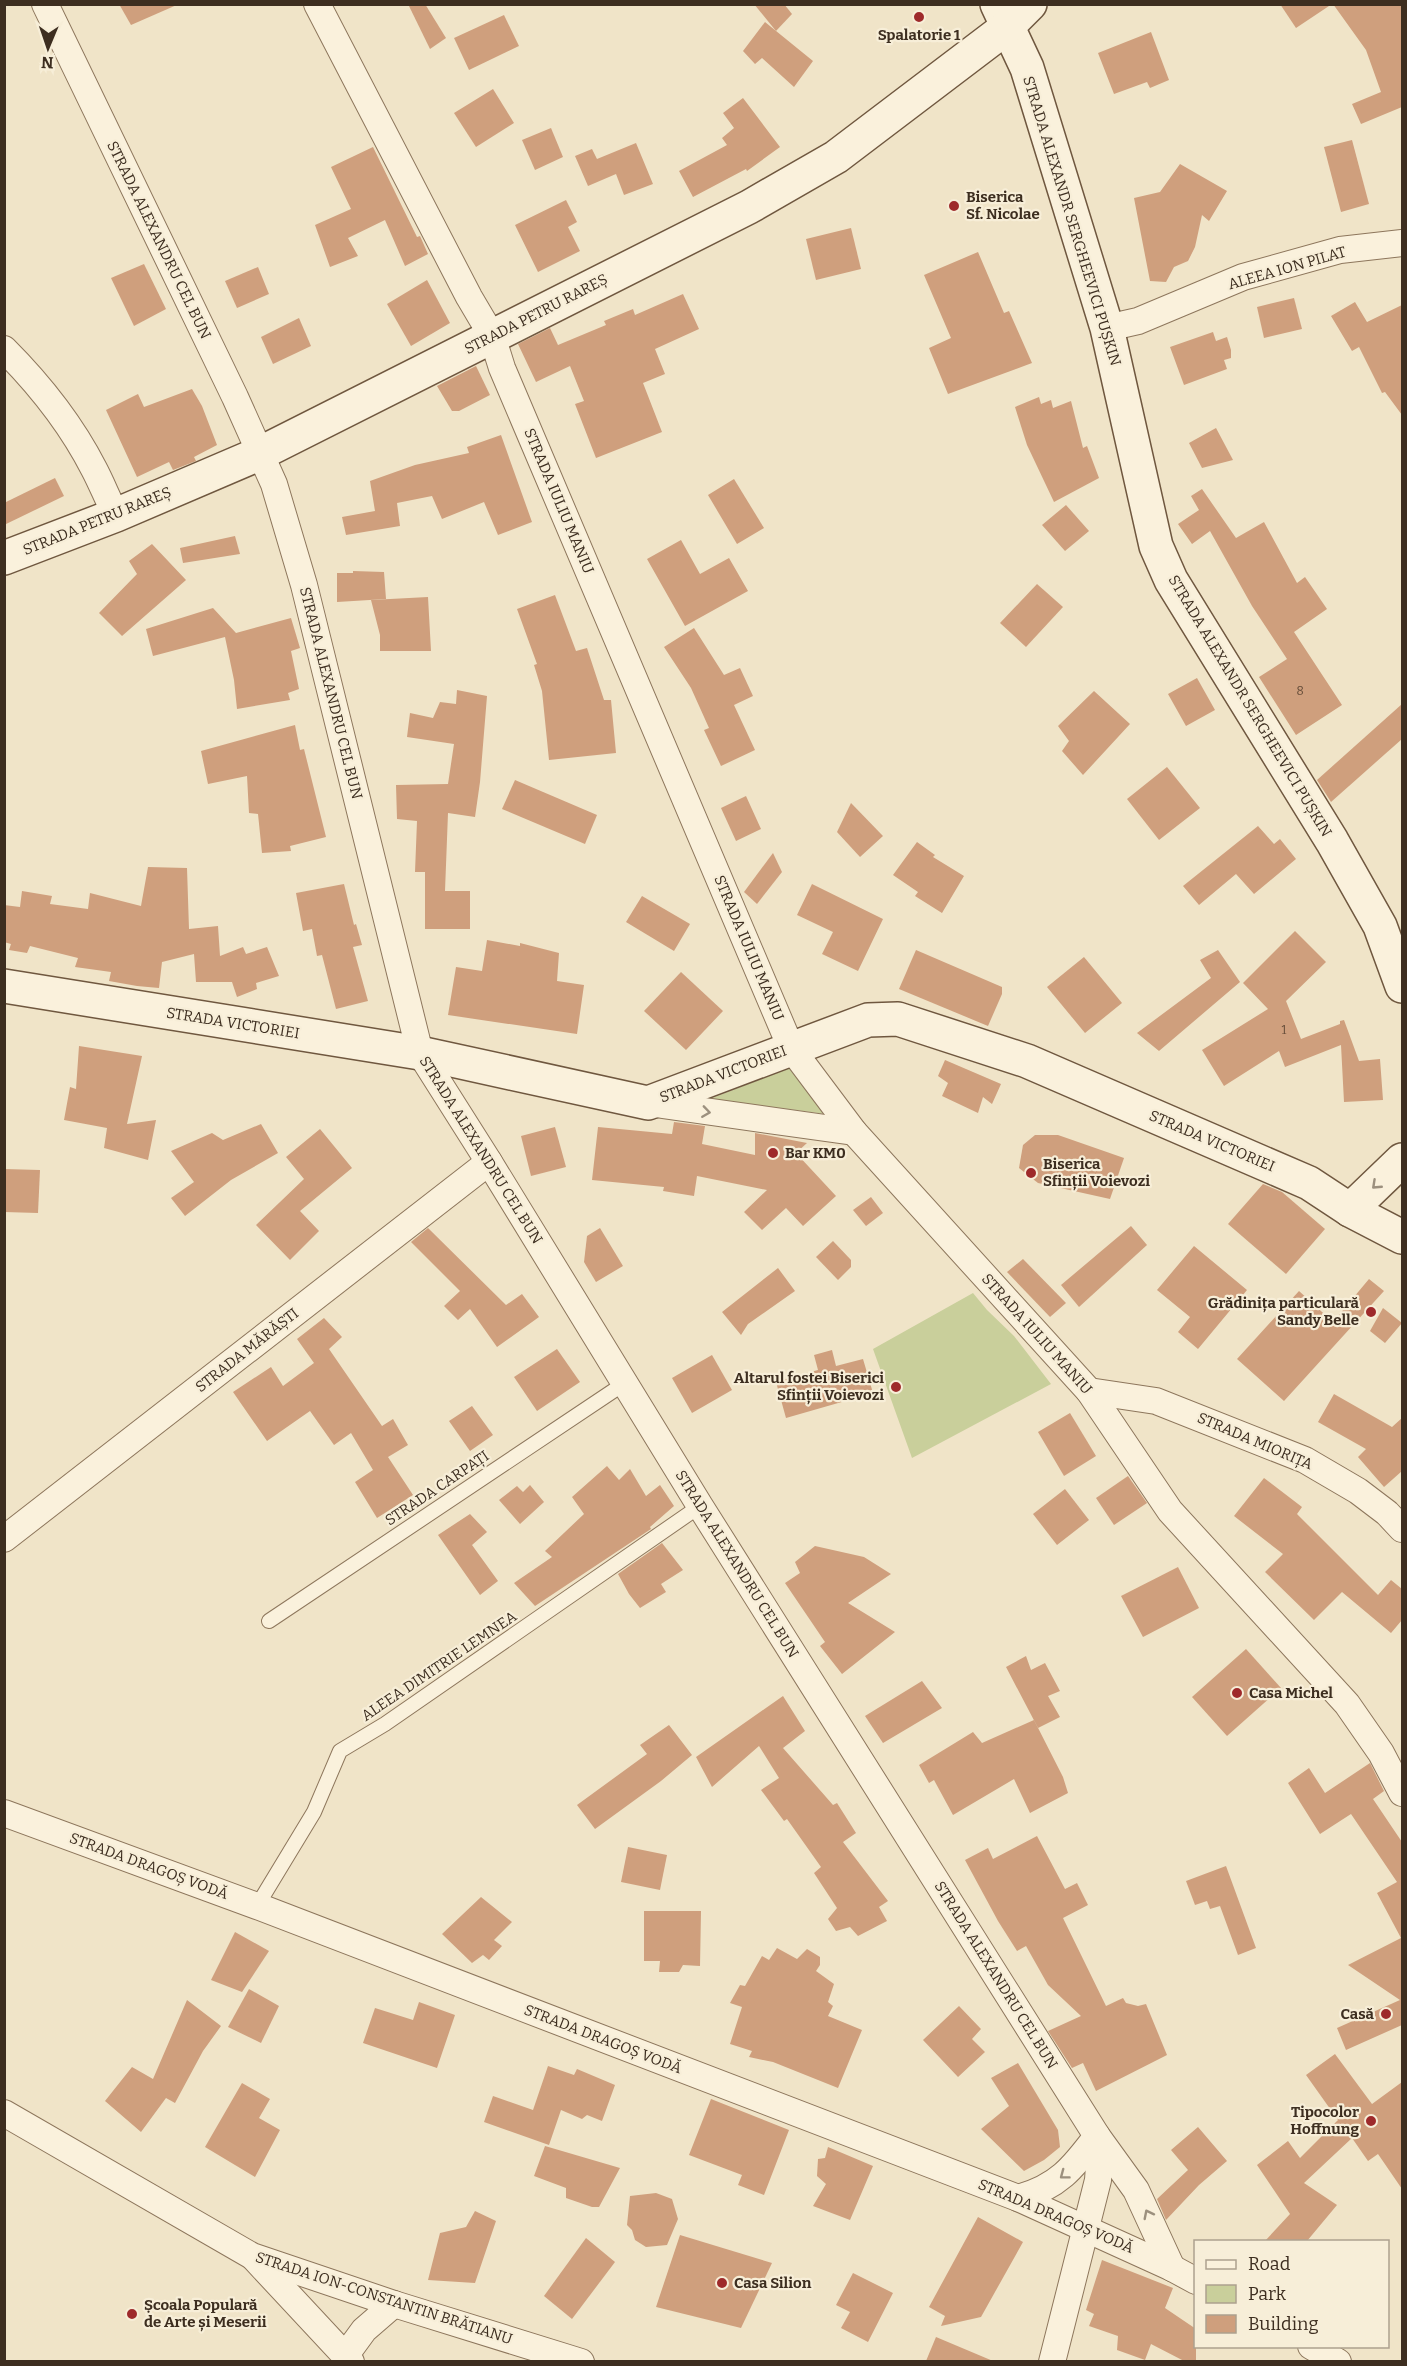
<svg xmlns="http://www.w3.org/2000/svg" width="1407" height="2366" font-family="Bitter,serif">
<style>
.green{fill:#c9cf9b}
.building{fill:#cf9f7d}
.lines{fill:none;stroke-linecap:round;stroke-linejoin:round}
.lane-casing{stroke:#8d765c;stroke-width:16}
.street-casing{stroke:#8d765c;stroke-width:28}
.secondary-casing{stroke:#6f573f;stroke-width:36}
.lane{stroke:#faf1dc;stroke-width:14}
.street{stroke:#faf1dc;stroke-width:26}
.secondary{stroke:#faf1dc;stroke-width:33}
.oneway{stroke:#9c907e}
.poi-dot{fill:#9e2a2b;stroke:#f7eed8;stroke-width:2}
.labels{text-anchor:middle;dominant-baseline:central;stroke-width:4.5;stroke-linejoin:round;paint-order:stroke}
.number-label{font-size:12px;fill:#624a37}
.poi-label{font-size:15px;font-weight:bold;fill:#3d2e20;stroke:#f7eed8;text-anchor:start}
.street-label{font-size:15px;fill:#3d2e20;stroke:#f7eed8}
</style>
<rect width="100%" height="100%" fill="#f0e4c8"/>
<!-- green -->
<g class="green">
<polygon points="790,1068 826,1114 710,1099"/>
<polygon points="973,1293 987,1310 1014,1336 1051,1384 912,1458 873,1349"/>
</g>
<!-- building -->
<g class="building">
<polygon points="119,4 179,4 131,25"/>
<polygon points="408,4 425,4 446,38 430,49"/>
<polygon points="754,4 784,4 792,14 776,31"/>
<polygon points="1280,4 1332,4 1296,28"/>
<polygon points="1333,4 1402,4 1402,107 1361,124 1352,104 1381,92 1366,50"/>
<polygon points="504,15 519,46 469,70 454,38"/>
<polygon points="765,22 813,61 794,87 762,58 755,64 743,51"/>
<polygon points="1151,32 1169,80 1150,88 1147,82 1114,94 1098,53"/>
<polygon points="493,89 514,123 476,147 454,113"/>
<polygon points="743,98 780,147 747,171 746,169 693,197 679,171 727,145 722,138 734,128 723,113"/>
<polygon points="551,128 563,157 535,170 522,140"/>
<polygon points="1352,140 1369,204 1341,212 1324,147"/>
<polygon points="636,143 653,184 624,195 616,174 588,186 575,156 592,149 597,159"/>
<polygon points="373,147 417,237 420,236 428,254 405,266 385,220 348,238 358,256 330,267 315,225 351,209 331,167"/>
<polygon points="1180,164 1227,191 1209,221 1202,215 1195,247 1188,261 1174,267 1166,282 1150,281 1134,198 1160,192"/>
<polygon points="566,200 577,222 568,227 580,251 538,272 515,225"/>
<polygon points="851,228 861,269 816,280 806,239"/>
<polygon points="978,252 1004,313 1009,311 1032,363 948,394 929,348 951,338 924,275"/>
<polygon points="144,264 166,309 134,326 111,278"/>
<polygon points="258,267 269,294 237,308 225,281"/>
<polygon points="427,280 450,323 411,346 387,304"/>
<polygon points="683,294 699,329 655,349 665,374 643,383 662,432 596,458 575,404 584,401 570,366 536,382 518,344 550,328 558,345 606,325 604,321 633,309 635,315"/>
<polygon points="1294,298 1302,329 1264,338 1257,307"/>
<polygon points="1355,302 1367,322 1402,305 1402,415 1385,392 1382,393 1359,347 1352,351 1331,316"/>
<polygon points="299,318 311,346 273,364 261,337"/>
<polygon points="1213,332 1216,341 1227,337 1231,350 1231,358 1224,360 1227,369 1184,385 1170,347"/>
<polygon points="476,366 490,395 459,411 452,411 437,386"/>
<polygon points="192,389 202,406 217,445 194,457 196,461 173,470 169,462 137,477 106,410 138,394 144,407"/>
<polygon points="1039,397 1041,404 1051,400 1053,408 1071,401 1083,448 1087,446 1099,478 1054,502 1027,445 1015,407"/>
<polygon points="1216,428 1233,460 1202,468 1189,443"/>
<polygon points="501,435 532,522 498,535 484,502 442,519 432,496 397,503 400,526 346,535 342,517 375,511 370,481 415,465 469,453 467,447"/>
<polygon points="55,478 64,496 4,525 4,503"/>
<polygon points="734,479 764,528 737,544 708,495"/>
<polygon points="1202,489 1236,538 1264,522 1297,583 1305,577 1327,609 1294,632 1342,705 1296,735 1259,677 1287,659 1252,606 1210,531 1192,544 1178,524 1199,510 1191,496"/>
<polygon points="1066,505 1089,531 1065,551 1042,525"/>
<polygon points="235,536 240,554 183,563 180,548"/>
<polygon points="681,540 700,574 729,558 748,591 685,626 647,559"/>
<polygon points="152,544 186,580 122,636 99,613 137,574 129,561"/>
<polygon points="353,571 384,572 386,599 337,602 337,573 353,573"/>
<polygon points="1037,584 1063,607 1026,647 1000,623"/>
<polygon points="555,595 576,651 587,648 604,700 611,700 616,753 549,760 542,691 534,665 537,664 517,609"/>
<polygon points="428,597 431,651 380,651 380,635 371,600"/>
<polygon points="213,608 236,633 291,618 300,648 291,651 299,689 288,693 290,700 237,709 234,680 225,637 153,656 146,629"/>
<polygon points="694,628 724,675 740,668 753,696 734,705 755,750 721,766 704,730 709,728 691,688 664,647"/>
<polygon points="1197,678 1215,710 1186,726 1168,694"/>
<polygon points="457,690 487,696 480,782 475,817 448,813 445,891 470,891 470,929 425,929 425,872 415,872 417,821 397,819 396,785 448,784 454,744 407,737 410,713 433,718 440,702 456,704"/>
<polygon points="1094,691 1130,724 1083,775 1062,751 1069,741 1058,726"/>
<polygon points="1402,704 1402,739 1331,802 1317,780"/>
<polygon points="295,725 300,750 304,749 326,837 290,846 291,851 262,853 258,814 249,813 247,776 208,784 201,751"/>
<polygon points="1167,767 1200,808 1159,840 1127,799"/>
<polygon points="515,780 597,815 585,844 502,809"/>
<polygon points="746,796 761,829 736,841 721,808"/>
<polygon points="851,803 883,836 860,857 837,832"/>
<polygon points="1258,826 1274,844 1280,839 1296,859 1254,894 1236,874 1199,905 1183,886"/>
<polygon points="917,842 935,855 933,857 964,876 942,913 915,896 918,892 893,875"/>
<polygon points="773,853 782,872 757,904 744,892"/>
<polygon points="148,867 187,868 189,929 218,926 220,956 243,947 246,954 267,947 279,976 256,983 257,989 237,997 232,982 196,982 194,954 162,962 159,988 137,986 109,981 111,972 75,967 78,958 30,946 27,953 9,950 11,944 4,942 4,905 20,907 22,891 52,896 50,904 88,909 90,893 141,906"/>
<polygon points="344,884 354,925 356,924 362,945 353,947 368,1001 336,1009 322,955 317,956 312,929 303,931 296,893"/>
<polygon points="812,884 883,919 858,971 822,954 833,932 797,915"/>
<polygon points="642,896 690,924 674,951 626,922"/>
<polygon points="1295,931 1326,962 1286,1001 1301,1039 1340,1024 1340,1021 1344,1020 1359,1061 1380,1059 1383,1100 1344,1102 1341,1045 1285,1067 1279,1051 1224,1086 1202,1050 1268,1009 1243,983"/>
<polygon points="487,940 520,946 520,943 559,953 557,981 584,985 577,1034 448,1015 456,967 482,971"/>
<polygon points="916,950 1002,987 1002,994 988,1026 899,989"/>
<polygon points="1218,950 1240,982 1159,1051 1137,1033 1211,978 1200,960"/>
<polygon points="1084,957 1122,1003 1085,1033 1047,987"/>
<polygon points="681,972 723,1011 686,1050 644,1011"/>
<polygon points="79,1046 142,1056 127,1124 156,1120 148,1160 104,1148 107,1128 64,1120 70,1087 76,1089"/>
<polygon points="945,1060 1001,1084 992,1104 983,1097 978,1113 942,1096 948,1083 938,1076"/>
<polygon points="674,1122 705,1126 702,1144 755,1155 755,1133 807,1143 796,1153 836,1196 803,1226 786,1208 762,1230 744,1212 767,1190 697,1176 694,1196 663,1191 664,1187 592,1180 598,1127 672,1134"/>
<polygon points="261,1124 278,1153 231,1180 185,1216 171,1198 194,1182 171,1151 212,1133 223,1140"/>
<polygon points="555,1127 566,1167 531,1176 521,1136"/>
<polygon points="320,1129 352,1168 300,1211 319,1231 290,1260 256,1225 304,1179 286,1157"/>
<polygon points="1035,1135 1058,1135 1124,1158 1110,1199 1038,1183 1019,1168 1023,1145"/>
<polygon points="4,1169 40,1170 38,1213 4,1212"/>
<polygon points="1263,1184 1282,1192 1325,1229 1286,1274 1228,1224"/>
<polygon points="871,1197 883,1213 866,1226 853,1210"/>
<polygon points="1131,1226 1147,1245 1079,1307 1061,1285"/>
<polygon points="428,1228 506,1305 522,1294 539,1317 497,1347 470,1309 458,1320 444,1306 460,1291 411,1242"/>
<polygon points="600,1228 623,1266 596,1282 584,1262 587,1236"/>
<polygon points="833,1241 851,1260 851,1267 838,1280 816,1257"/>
<polygon points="1194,1246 1247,1290 1198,1349 1178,1332 1190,1317 1157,1290"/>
<polygon points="1023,1259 1066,1303 1050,1317 1007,1272"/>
<polygon points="778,1268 795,1291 748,1324 741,1335 722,1312"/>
<polygon points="1369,1279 1384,1291 1284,1401 1237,1359 1299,1291 1333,1322"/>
<polygon points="1383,1308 1402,1323 1385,1343 1370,1331"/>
<polygon points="324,1318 342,1337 329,1349 382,1426 393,1419 408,1445 388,1457 413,1495 377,1518 355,1482 373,1470 351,1433 334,1445 310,1411 267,1441 233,1392 271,1367 283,1386 314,1363 297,1339"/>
<polygon points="557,1349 580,1382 537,1411 514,1377"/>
<polygon points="832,1350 836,1366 863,1359 873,1393 786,1418 776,1382 818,1370 814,1355"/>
<polygon points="712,1355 732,1390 692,1413 672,1378"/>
<polygon points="1334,1394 1392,1427 1402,1418 1402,1471 1384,1487 1358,1457 1366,1449 1318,1422"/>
<polygon points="472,1406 493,1435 470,1451 449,1421"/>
<polygon points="1070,1413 1096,1456 1064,1476 1038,1432"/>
<polygon points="607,1466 619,1480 630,1469 646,1496 660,1485 674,1506 650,1527 651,1529 535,1606 514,1583 552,1557 545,1551 584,1514 572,1497"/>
<polygon points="1128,1476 1147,1503 1114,1525 1096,1498"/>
<polygon points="1264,1478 1302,1507 1297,1514 1378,1595 1391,1580 1402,1589 1402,1620 1391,1633 1342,1592 1314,1620 1265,1572 1283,1554 1234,1516"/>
<polygon points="530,1485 544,1502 520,1524 499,1500 517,1486 523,1492"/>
<polygon points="1065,1489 1089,1520 1057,1545 1033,1514"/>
<polygon points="470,1514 487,1532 472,1545 498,1581 480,1595 438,1535"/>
<polygon points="662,1543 683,1570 661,1584 666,1592 640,1608 629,1594 618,1574"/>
<polygon points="815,1546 864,1557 891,1574 848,1603 895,1632 842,1674 820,1646 825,1642 785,1583 800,1573 795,1562"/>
<polygon points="1178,1567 1199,1608 1143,1637 1121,1596"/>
<polygon points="1246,1649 1281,1688 1227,1736 1192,1697"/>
<polygon points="1026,1656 1031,1670 1045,1663 1060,1691 1048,1696 1060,1717 1038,1728 1006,1667"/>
<polygon points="922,1681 942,1708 883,1743 865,1716"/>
<polygon points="783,1696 805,1731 783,1748 833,1805 837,1803 856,1833 843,1842 888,1901 879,1907 887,1921 858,1936 850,1927 836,1931 828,1919 837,1908 814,1873 821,1867 787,1819 784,1821 761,1790 779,1778 759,1746 712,1787 696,1757"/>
<polygon points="1034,1720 1063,1777 1068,1793 1030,1813 1014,1779 953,1815 934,1780 929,1783 919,1765 973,1732 982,1743"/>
<polygon points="669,1725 692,1755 661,1781 595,1829 577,1805 647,1754 640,1745"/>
<polygon points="1370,1763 1384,1791 1373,1799 1402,1842 1402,2025 1346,2050 1337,2028 1400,2000 1348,1965 1401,1938 1377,1893 1397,1882 1351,1814 1320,1834 1288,1783 1309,1768 1325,1793"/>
<polygon points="1037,1836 1065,1889 1077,1883 1088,1905 1063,1918 1106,2006 1123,1998 1126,2003 1138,2006 1146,2004 1167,2055 1096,2091 1083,2063 1072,2068 1048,2031 1081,2016 1048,1985 1026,1946 1017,1951 998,1921 965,1860 988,1848 993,1859"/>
<polygon points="628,1847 667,1855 660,1890 621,1882"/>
<polygon points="1226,1866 1256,1948 1238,1955 1220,1906 1210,1909 1207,1901 1195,1905 1186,1881"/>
<polygon points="481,1897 512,1922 494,1940 502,1946 489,1960 483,1955 472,1963 442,1934"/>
<polygon points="644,1911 701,1911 700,1966 683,1965 679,1972 659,1972 660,1961 644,1961"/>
<polygon points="235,1932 269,1951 242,1992 211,1980"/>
<polygon points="777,1948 797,1959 807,1949 820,1957 820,1965 816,1971 834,1984 828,2002 833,2006 828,2016 862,2030 838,2088 773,2062 749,2057 752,2051 730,2044 742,2007 730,2003 740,1985 745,1986 762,1956 769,1960"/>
<polygon points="249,1989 279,2006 261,2043 228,2027"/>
<polygon points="187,2000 221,2026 203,2051 175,2103 166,2098 141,2132 105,2101 132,2067 153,2079"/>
<polygon points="419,2002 455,2015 437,2068 363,2043 375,2008 413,2020"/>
<polygon points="959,2006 981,2029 972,2039 985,2052 958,2077 923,2040"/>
<polygon points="1335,2054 1372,2104 1402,2082 1402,2189 1378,2154 1368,2161 1352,2138 1304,2183 1337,2205 1307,2241 1265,2241 1290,2214 1257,2165 1288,2141 1300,2158 1338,2120 1306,2075"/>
<polygon points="1018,2063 1058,2130 1060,2147 1044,2160 1024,2171 981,2129 1009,2106 991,2078"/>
<polygon points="548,2066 574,2075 577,2069 615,2085 602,2121 587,2115 582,2119 561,2110 549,2145 484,2122 493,2096 533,2110"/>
<polygon points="242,2083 270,2099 259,2118 280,2130 255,2177 205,2147"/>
<polygon points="711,2099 789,2130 764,2195 738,2185 742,2175 689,2155"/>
<polygon points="1198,2127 1227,2161 1199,2185 1166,2220 1157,2199 1188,2170 1171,2150"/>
<polygon points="545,2146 620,2168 599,2207 592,2207 566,2198 566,2188 534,2176"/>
<polygon points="828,2147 873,2166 850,2220 813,2206 826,2184 817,2176 818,2159 825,2158"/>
<polygon points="656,2193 672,2199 678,2219 667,2245 646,2247 635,2240 632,2230 627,2225 630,2196"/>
<polygon points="475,2211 496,2221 475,2283 428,2280 440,2233 466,2227"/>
<polygon points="978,2217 1023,2242 981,2317 941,2326 945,2316 929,2307"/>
<polygon points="680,2235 772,2263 741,2328 656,2307"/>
<polygon points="586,2238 615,2262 572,2319 544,2296"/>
<polygon points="1102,2260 1173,2288 1165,2308 1196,2329 1196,2361 1184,2361 1151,2344 1145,2360 1117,2350 1118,2336 1089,2326 1094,2314 1086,2310"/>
<polygon points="853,2273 893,2293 868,2342 841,2328 850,2312 836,2305"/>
<polygon points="936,2337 993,2361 926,2361"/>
</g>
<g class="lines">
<!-- lane casing -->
<g class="lane-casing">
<g id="lane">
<polyline points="269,1621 625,1383"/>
<polyline points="257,1906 314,1812 340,1751 385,1724 700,1506"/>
</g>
</g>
<!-- street casing -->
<g class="street-casing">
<g id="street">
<polyline points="45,4 235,397 274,484 304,585 420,1053 489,1162 700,1506 1097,2136 1099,2166 1098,2180 1052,2362"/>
<polyline points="317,4 469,297 492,336 502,368 791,1048 854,1132 1089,1391 1170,1511 1347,1704 1381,1753 1402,1793"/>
<polyline points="1107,328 1138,321 1243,277 1340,250 1402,243"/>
<path d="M4 349C38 383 72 426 94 469 102 484 108 500 116 515"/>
<polyline points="648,1103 854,1132"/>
<polyline points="1089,1391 1156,1401 1305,1460 1358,1491 1387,1513 1402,1529"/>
<polyline points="4,1539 489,1162"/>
<polyline points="4,1813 257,1906 1018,2198 1172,2268 1196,2281"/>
<polyline points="4,2113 252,2256 394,2304 581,2362"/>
<path d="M1018 2198C1058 2187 1073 2168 1097 2136L1136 2190 1172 2268"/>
<polyline points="255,2259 351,2362"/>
<polyline points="1311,2346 1338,2362"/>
<polyline points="345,2356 364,2330 394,2304"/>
</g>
</g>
<!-- secondary casing -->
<g class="secondary-casing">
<g id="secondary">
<polyline points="997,4 1027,68 1107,328 1156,546 1171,580 1332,841 1380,926 1402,986"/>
<polyline points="4,558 116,515 261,453 749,207 836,157 1006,28 1030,4"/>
<polyline points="4,986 420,1053 648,1103 868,1020 898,1019 1027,1061 1309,1183 1350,1210 1402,1237"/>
<polyline points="1350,1210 1402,1160"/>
</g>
</g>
<!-- lane -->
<use href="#lane" class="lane"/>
<!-- street -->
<use href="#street" class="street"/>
<!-- secondary -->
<use href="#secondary" class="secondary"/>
</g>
<!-- one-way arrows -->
<defs><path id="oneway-chevron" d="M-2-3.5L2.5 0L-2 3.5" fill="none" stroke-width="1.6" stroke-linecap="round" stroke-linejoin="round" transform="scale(1.5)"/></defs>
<g class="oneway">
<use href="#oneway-chevron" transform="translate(706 1112) rotate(8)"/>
<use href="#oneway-chevron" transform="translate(1376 1185) rotate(137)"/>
<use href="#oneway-chevron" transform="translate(1064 2175) rotate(143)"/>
<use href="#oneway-chevron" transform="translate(1148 2214) rotate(-117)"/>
</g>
<!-- markers -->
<g class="poi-dot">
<circle cx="919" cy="17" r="6"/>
<circle cx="954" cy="206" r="6"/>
<circle cx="773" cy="1153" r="6"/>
<circle cx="1031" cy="1173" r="6"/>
<circle cx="1371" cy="1312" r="6"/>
<circle cx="896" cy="1387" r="6"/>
<circle cx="1237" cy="1693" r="6"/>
<circle cx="1386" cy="2014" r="6"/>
<circle cx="1371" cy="2121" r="6"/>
<circle cx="722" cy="2283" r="6"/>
<circle cx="132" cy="2314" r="6"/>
</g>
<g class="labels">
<!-- number labels -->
<g class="number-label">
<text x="1300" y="691">8</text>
<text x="1284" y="1030">1</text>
</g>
<!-- poi labels -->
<g class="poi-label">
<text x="919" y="35" text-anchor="middle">Spalatorie 1</text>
<text x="966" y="197">Biserica<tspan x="966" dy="17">Sf. Nicolae</tspan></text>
<text x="785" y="1153">Bar KM0</text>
<text x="1043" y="1164">Biserica<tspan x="1043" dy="17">Sfinții Voievozi</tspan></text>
<text x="1359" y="1303" text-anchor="end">Grădinița particulară<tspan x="1359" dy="17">Sandy Belle</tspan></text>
<text x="884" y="1378" text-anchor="end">Altarul fostei Biserici<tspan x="884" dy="17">Sfinții Voievozi</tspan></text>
<text x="1249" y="1693">Casa Michel</text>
<text x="1374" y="2014" text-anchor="end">Casă</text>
<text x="1359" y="2112" text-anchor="end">Tipocolor<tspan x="1359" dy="17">Hoffnung</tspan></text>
<text x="734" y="2283">Casa Silion</text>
<text x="144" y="2305">Școala Populară<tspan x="144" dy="17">de Arte și Meserii</tspan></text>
</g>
<!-- street labels -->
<g class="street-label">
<text transform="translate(1072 221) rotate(73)">STRADA ALEXANDR SERGHEEVICI PUȘKIN</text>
<text transform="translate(159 240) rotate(64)">STRADA ALEXANDRU CEL BUN</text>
<text transform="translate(1287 268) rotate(-16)">ALEEA ION PILAT</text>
<text transform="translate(536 314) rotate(-27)">STRADA PETRU RAREȘ</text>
<text transform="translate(559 501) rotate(67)">STRADA IULIU MANIU</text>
<text transform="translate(97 521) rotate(-22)">STRADA PETRU RAREȘ</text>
<text transform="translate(331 693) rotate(76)">STRADA ALEXANDRU CEL BUN</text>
<text transform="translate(1250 706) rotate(59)">STRADA ALEXANDR SERGHEEVICI PUȘKIN</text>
<text transform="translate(749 948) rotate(67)">STRADA IULIU MANIU</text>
<text transform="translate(233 1023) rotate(9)">STRADA VICTORIEI</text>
<text transform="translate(723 1074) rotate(-21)">STRADA VICTORIEI</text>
<text transform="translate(1212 1141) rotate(23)">STRADA VICTORIEI</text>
<text transform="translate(481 1150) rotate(58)">STRADA ALEXANDRU CEL BUN</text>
<text transform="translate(1037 1334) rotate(48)">STRADA IULIU MANIU</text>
<text transform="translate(247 1350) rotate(-38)">STRADA MĂRĂȘTI</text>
<text transform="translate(1255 1441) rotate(23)">STRADA MIORIȚA</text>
<text transform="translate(437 1488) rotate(-34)">STRADA CARPAȚI</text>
<text transform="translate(737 1564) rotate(58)">STRADA ALEXANDRU CEL BUN</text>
<text transform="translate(439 1666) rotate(-34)">ALEEA DIMITRIE LEMNEA</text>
<text transform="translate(149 1866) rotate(20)">STRADA DRAGOȘ VODĂ</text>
<text transform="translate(996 1975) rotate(58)">STRADA ALEXANDRU CEL BUN</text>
<text transform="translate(603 2039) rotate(21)">STRADA DRAGOȘ VODĂ</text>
<text transform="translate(1056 2216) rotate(23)">STRADA DRAGOȘ VODĂ</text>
<text transform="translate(384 2298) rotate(18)">STRADA ION-CONSTANTIN BRĂTIANU</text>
</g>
</g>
<!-- border -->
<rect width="1407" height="2366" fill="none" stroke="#3d2e20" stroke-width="12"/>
<!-- legend -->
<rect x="1194" y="2240" width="195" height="108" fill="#f7eed8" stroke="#ada18e" stroke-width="1.5"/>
<rect x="1206" y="2260" width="30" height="9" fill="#faf1dc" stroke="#ada18e" stroke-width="1.5"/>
<text x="1248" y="2270" font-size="18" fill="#3d2e20">Road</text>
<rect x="1206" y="2285" width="30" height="18" fill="#c9cf9b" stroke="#ada18e" stroke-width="1.5"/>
<text x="1248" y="2300" font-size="18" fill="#3d2e20">Park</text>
<rect x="1206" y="2315" width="30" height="18" fill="#cf9f7d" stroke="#ada18e" stroke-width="1.5"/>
<text x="1248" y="2330" font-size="18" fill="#3d2e20">Building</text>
<!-- north arrow -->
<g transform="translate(48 48) rotate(182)" stroke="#f7eed8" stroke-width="4.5" paint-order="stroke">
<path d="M0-4.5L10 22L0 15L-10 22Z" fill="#3d2e20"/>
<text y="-9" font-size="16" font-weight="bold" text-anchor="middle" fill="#3d2e20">N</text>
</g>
</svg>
